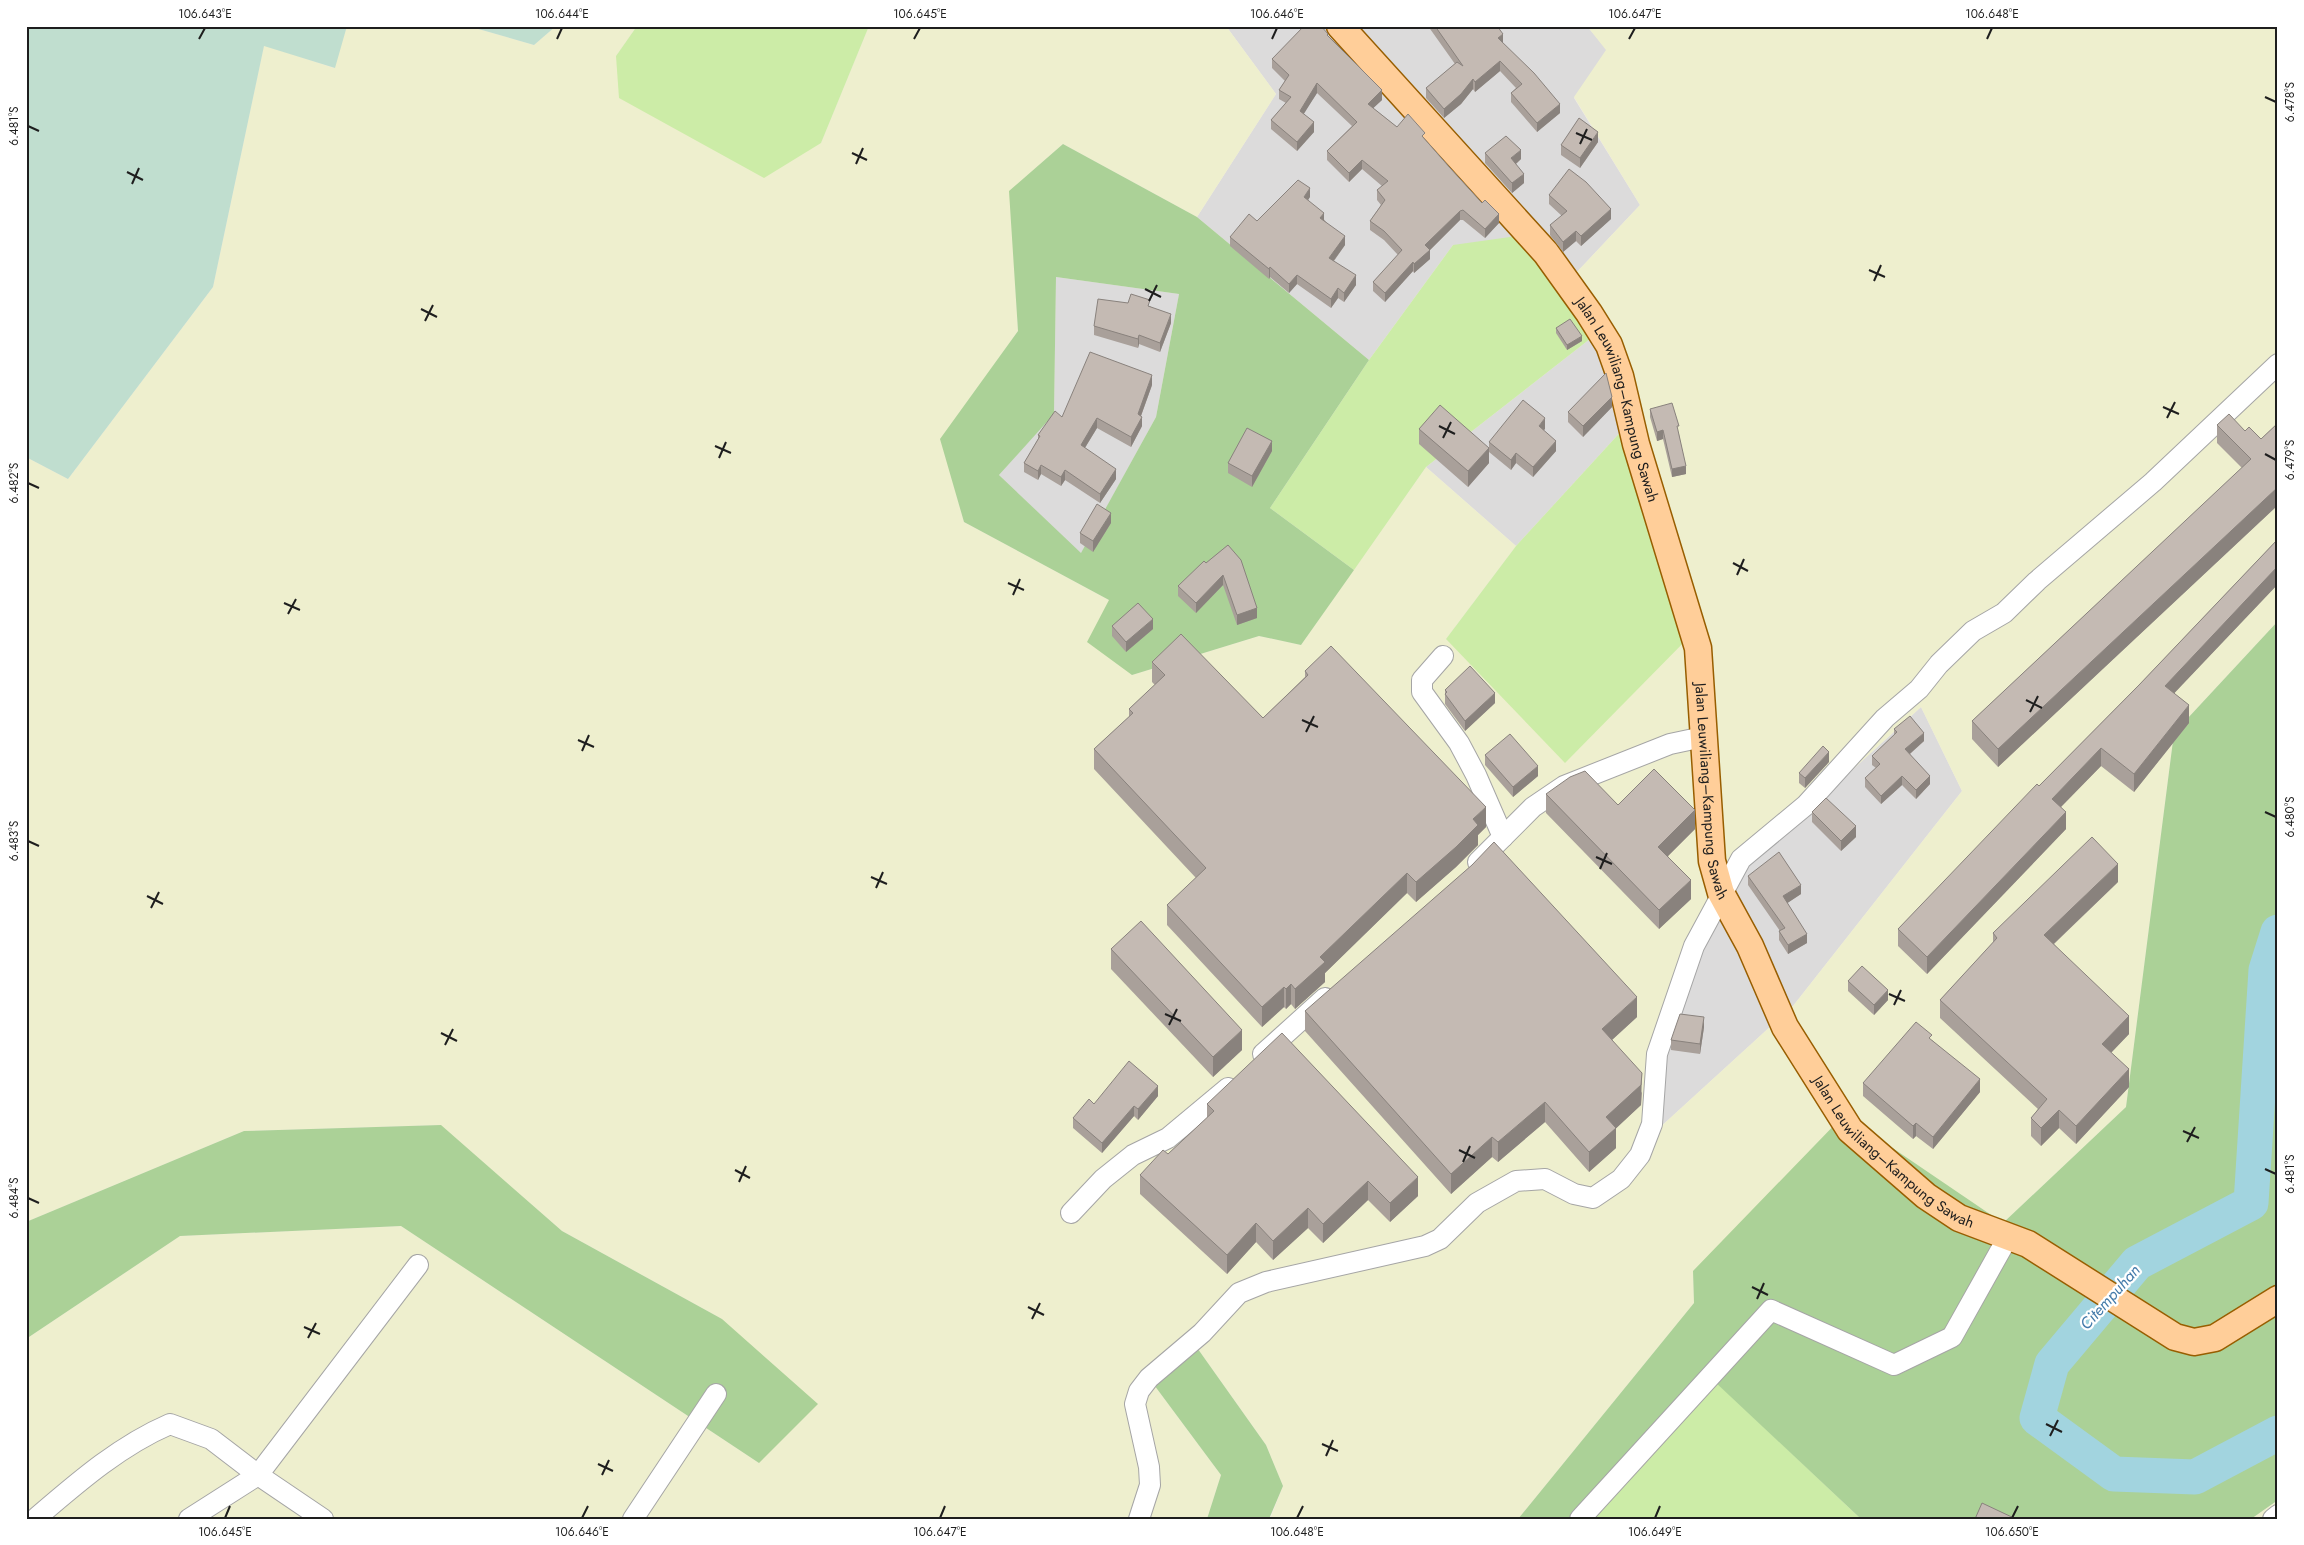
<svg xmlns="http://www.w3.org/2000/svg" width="2304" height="1545" font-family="Jost,sans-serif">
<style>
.residential{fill:#dcdbdb}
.farmland{fill:#eeefce;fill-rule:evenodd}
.grass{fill:#cceca7}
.forest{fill:#abd197;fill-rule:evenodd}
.wetland{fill:#c0decf}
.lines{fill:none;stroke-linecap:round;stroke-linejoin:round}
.river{stroke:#a2d4df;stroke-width:35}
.minor-casing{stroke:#a5a5a5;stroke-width:22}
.major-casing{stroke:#985e00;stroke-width:29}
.minor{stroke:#fff;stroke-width:20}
.major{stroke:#ffce99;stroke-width:26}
.wall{fill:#a9a09a}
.shaded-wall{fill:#89827d}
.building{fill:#c4bab3;stroke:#89827d}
.ticks{fill:none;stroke:#1e1e1e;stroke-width:2}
.labels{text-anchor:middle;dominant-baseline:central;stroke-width:4.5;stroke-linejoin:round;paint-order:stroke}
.street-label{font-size:15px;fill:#1e1e1e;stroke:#fff}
.water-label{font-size:16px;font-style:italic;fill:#447baa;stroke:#fff}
.neatline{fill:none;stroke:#1e1e1e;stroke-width:2}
.ticks-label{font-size:12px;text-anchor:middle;fill:#1e1e1e}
</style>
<rect width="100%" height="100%" fill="#f0ebe4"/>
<!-- residential -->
<g class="residential">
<polygon points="1226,26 1587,26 1607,50 1574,98 1640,205 1575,274 1453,245 1369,360 1197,217 1276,94"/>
<polygon points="1056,277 1179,294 1156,417 1081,554 999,475 1054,413"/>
<polygon points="1604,328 1637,414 1516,546 1426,467"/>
<polygon points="1921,707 1962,791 1793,1006 1656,1131 1668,998 1719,892"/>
</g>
<!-- farmland -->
<g class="farmland">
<path d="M347 26H468L534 45 556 26H637L616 56 821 143 869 26H1226L1276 94 1197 217 1063 144 1010 191 1018 331 941 439 964 522 1109 600 1132 675 1259 636 1301 645 1426 467 1516 546 1446 639 1695 631 1575 274 1640 205 1574 97 1606 50 1587 26H2278V621L2174 733 2126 1107 2003 1223 1693 1271 1694 1303 1518 1519H1270L1283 1486 1266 1445 1188 1335 1143 1370 1221 1475 1207 1519H26V1339L180 1236 401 1226 759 1463 722 1319 562 1231 440 1125 244 1131 26 1222V457L68 479 213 287 264 45 334 68ZM1921 707 1962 791 1793 1006 1656 1131 1668 998 1719 892Z"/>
<polygon points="2278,1500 2278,1519 2251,1519"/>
</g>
<!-- grass -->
<g class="grass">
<polygon points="637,26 869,26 821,143 764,178 619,98 616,56"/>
<polygon points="1531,234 1604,328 1426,467 1354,570 1270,508 1369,360 1453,245"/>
<polygon points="1637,414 1695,631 1565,763 1446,639 1516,546"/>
<polygon points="1714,1380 1861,1519 1592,1519"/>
</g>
<!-- forest -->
<g class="forest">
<path d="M1063 144 1197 217 1369 360 1270 508 1354 570 1301 645 1259 636 1132 675 1087 642 1109 600 964 522 940 439 1018 331 1009 191ZM1056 277 1179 294 1156 417 1081 553 999 475 1054 414Z"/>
<polygon points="2278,621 2278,1500 2251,1519 1861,1519 1714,1381 1592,1519 1518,1519 1694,1303 1693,1271 1844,1115 2003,1223 2126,1107 2174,733"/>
<polygon points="441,1125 562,1231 722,1319 818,1404 759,1463 401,1226 180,1236 26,1339 26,1222 244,1131"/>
<polygon points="1188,1335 1266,1445 1283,1486 1269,1519 1207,1519 1221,1475 1143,1370"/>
</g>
<!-- wetland -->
<g class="wetland">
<polygon points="26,26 347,26 335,68 264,46 213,287 68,479 26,457"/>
<polygon points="468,26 556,26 534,45"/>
</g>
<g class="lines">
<!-- river -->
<polyline class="river" points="2278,932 2266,970 2251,1203 2137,1263 2052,1364 2037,1418 2114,1474 2195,1477 2278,1433"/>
<!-- minor casing -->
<g class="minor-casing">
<g id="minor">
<polyline points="1443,656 1422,680 1422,692 1459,743 1476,775 1503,837"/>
<polyline points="1478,862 1533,807 1564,786 1670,744 1703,737"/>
<polyline points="1263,1054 1325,998"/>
<polyline points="1071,1213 1103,1179 1133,1155 1168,1138 1228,1088"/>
<path d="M35 1519C77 1483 119 1446 170 1424L211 1439 258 1475 418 1265"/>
<polyline points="189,1519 258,1475 323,1519"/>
<polyline points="633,1519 716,1394"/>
<polyline points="1139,1519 1150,1485 1149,1467 1135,1404 1139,1391 1149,1378 1202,1333 1239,1293 1266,1282 1425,1246 1440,1239 1477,1203 1516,1181 1545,1179 1574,1194 1593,1198 1621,1179 1640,1155 1652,1124 1657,1054 1694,946 1741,859 1806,805 1885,718 1919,689 1939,664 1973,631 2004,613 2037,581 2153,482 2278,364"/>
<polyline points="1580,1519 1771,1310 1894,1365 1952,1337 2008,1237"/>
<polyline points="2273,1519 2278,1515"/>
</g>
</g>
<!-- major casing -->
<g class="major-casing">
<g id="major">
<path id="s1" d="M1340 26 1546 253 1589 313 1609 345 1620 376 1636 444 1698 648 1712 861 1721 893 1750 946 1785 1027 1850 1130 1926 1196 1959 1218 2028 1244 2175 1337 2194 1342 2215 1338 2278 1299"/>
</g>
</g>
<!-- minor -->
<use href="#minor" class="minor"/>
<!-- major -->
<use href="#major" class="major"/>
</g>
<!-- wall -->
<g class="wall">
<polygon points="1428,26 1497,26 1503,43 1560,113 1537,132 1511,102 1511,93 1516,88 1500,71 1475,92 1473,89 1461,104 1444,118 1426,98 1426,88 1455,64"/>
<polygon points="1328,37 1382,100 1373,108 1397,127 1425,140 1499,223 1485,238 1463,220 1460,220 1430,250 1430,259 1414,273 1413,271 1385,302 1373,291 1373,282 1398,255 1384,240 1370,230 1370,221 1381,205 1377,200 1377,190 1382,186 1362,169 1349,182 1327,160 1327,151 1352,126 1317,93 1303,114 1314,132 1297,151 1271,129 1271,120 1286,103 1279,99 1279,90 1285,81 1272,68 1272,59"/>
<polygon points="1598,142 1580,168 1561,155 1561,145"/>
<polygon points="1485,153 1521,159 1516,164 1524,183 1512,193 1485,163"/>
<polygon points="1549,195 1611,219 1581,246 1576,241 1563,252 1550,235 1550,225 1562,216 1549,204"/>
<polygon points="1310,197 1308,200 1345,245 1334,261 1356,285 1344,302 1338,298 1331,308 1297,284 1289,293 1270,277 1269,279 1230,246 1230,237 1257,221"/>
<polygon points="1128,303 1150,306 1171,323 1160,352 1139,344 1138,348 1094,335 1094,326"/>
<polygon points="1556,328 1582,341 1567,350 1556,333"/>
<polygon points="1152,385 1141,416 1142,426 1131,447 1097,428 1085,448 1116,479 1100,503 1065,480 1061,486 1041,474 1038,480 1024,472 1024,463 1038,439 1038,435 1062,417"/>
<polygon points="1612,407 1583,437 1568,422 1568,412"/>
<polygon points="1650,409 1679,434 1686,474 1672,477 1663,439 1657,441 1650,417"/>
<polygon points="2278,423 2278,505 1998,767 1972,739 1972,721 2242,468 2217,443 2217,425 2245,431 2261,439"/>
<polygon points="1419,429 1489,448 1489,442 1545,429 1543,430 1556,451 1533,477 1516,463 1511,470 1489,452 1489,463 1468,487 1419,444"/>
<polygon points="1272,451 1252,487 1228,473 1228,463"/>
<polygon points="1111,523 1093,552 1080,543 1080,533"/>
<polygon points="2278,539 2278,584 2174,693 2189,723 2134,792 2101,766 2061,807 2066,829 1927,974 1898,946 1898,929 2139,685"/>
<polygon points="1228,545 1257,618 1237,625 1223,585 1196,613 1178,596 1178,586"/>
<polygon points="1112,626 1153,629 1126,652 1112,636"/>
<polygon points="1152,662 1263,718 1305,677 1305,671 1486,827 1478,835 1478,845 1456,867 1416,902 1407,893 1325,973 1325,982 1295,1009 1291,1004 1286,1009 1284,1007 1262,1027 1167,925 1167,905 1196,878 1094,769 1094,749 1129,717 1129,709 1155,685 1152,682"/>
<polygon points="1445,690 1495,703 1465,731 1445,704"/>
<polygon points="1894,729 1924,741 1910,754 1930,784 1916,799 1902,785 1881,804 1865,787 1865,778 1876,768 1872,765 1872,756 1894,735"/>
<polygon points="1485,755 1538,776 1513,797 1485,765"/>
<polygon points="1829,762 1805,788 1799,783 1799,773"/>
<polygon points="1546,794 1618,805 1695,829 1668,856 1691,899 1659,929 1546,813"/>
<polygon points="1812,812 1856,837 1841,851 1812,822"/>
<polygon points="1748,876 1801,894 1787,903 1807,943 1788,954 1779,940 1779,931 1780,931 1748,885"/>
<polygon points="2118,882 2054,944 2129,1034 2111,1053 2129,1087 2076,1144 2059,1128 2041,1146 2031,1136 2031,1118 2038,1109 1940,1018 1940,1000 1993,943 1993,933"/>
<polygon points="1111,949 1242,1050 1213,1077 1111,969"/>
<polygon points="1848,981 1888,1000 1874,1015 1848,991"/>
<polygon points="1305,1011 1637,1017 1612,1040 1642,1093 1641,1105 1616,1128 1616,1148 1589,1172 1545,1122 1498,1162 1492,1157 1451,1194 1305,1031"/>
<polygon points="1704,1027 1700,1054 1671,1050 1671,1040"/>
<polygon points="1932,1040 1980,1092 1933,1149 1916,1136 1913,1139 1863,1096 1863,1083"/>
<polygon points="1158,1096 1138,1120 1134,1116 1102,1153 1073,1128 1073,1118 1094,1104"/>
<polygon points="1207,1104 1418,1196 1390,1222 1368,1200 1323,1243 1308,1228 1273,1260 1256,1242 1227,1274 1140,1194 1140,1175 1168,1154 1207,1118"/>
</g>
<!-- shaded-wall -->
<g class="shaded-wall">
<polygon points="1503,34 1503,44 1498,38"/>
<polygon points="1500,61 1500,71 1475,92 1475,82"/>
<polygon points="1473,79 1473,89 1461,104 1444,118 1444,109"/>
<polygon points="1317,83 1317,93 1300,120 1300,111"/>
<polygon points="1382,90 1382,100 1368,113 1368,104"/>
<polygon points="1560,104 1560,113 1537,132 1537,123"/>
<polygon points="1314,122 1314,132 1297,151 1297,142"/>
<polygon points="1598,132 1598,142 1580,168 1580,158"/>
<polygon points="1521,150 1521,159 1511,168 1511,158"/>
<polygon points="1362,160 1362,169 1349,182 1349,173"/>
<polygon points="1524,174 1524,183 1512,193 1512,183"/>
<polygon points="1310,188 1310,197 1304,206 1304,197"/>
<polygon points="1611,209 1611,219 1581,246 1581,236"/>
<polygon points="1460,211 1460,220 1430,250 1430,259 1414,273 1414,264 1425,245"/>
<polygon points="1324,213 1324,223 1320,218"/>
<polygon points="1499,214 1499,223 1485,238 1485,229"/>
<polygon points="1576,231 1576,241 1563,252 1563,242"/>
<polygon points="1345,236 1345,245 1329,267 1329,258"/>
<polygon points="1413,262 1413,271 1385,302 1385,293"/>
<polygon points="1270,267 1270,277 1269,279 1269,269"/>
<polygon points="1297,275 1297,284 1289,293 1289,284"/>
<polygon points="1356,275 1356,285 1344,302 1344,293"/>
<polygon points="1338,288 1338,298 1331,308 1331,299"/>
<polygon points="1171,314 1171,323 1160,352 1160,343"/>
<polygon points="1139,335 1139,344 1138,348 1138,339"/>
<polygon points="1582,336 1582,341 1567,350 1567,345"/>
<polygon points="1152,375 1152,385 1138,424 1138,414"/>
<polygon points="1612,397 1612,407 1583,437 1583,426"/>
<polygon points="1142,417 1142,426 1131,447 1131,437"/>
<polygon points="1097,418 1097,428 1081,454 1081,445"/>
<polygon points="1545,418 1545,429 1539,436 1539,426"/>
<polygon points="1663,430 1663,439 1657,441 1657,432"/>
<polygon points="1272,441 1272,451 1252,487 1252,476"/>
<polygon points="1556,441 1556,451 1533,477 1533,467"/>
<polygon points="1489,448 1489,463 1468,487 1468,471"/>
<polygon points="1516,453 1516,463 1511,470 1511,460"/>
<polygon points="1041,465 1041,474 1038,480 1038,471"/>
<polygon points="1686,466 1686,474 1672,477 1672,469"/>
<polygon points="1116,469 1116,479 1100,503 1100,494"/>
<polygon points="1065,470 1065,480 1061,486 1061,477"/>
<polygon points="2278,487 2278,505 1998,767 1998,749"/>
<polygon points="1111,513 1111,523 1093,552 1093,541"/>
<polygon points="2278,566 2278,584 2165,703 2165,686"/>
<polygon points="1223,575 1223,585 1196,613 1196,603"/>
<polygon points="1257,608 1257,618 1237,625 1237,615"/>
<polygon points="1153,619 1153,629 1126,652 1126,642"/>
<polygon points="1495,693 1495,703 1465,731 1465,721"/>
<polygon points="2189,705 2189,723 2134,792 2134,774"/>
<polygon points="1924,733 1924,741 1905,758 1905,749"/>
<polygon points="2101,748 2101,766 2052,816 2052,799"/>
<polygon points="1829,752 1829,762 1805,788 1805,778"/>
<polygon points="1538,766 1538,776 1513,797 1513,787"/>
<polygon points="1902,776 1902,785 1881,804 1881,796"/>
<polygon points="1930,776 1930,784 1916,799 1916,790"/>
<polygon points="1486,807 1486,827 1478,835 1478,845 1456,867 1416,902 1416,882 1473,819"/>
<polygon points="1695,810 1695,829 1658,866 1658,847"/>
<polygon points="2066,812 2066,829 1927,974 1927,957"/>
<polygon points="1856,826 1856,837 1841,851 1841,841"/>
<polygon points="2118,864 2118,882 2044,953 2044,935"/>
<polygon points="1407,873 1407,893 1325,973 1325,982 1295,1009 1295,989 1320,957"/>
<polygon points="1691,880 1691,899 1659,929 1659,910"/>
<polygon points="1801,885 1801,894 1783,906 1783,896"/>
<polygon points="1807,934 1807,943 1788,954 1788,945"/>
<polygon points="1291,984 1291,1004 1286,1009 1286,989"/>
<polygon points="1284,987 1284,1007 1262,1027 1262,1007"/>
<polygon points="1888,990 1888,1000 1874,1015 1874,1005"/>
<polygon points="1637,997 1637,1017 1602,1049 1602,1029"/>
<polygon points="2129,1016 2129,1034 2102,1062 2102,1044"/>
<polygon points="1704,1017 1704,1027 1700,1054 1700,1044"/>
<polygon points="1242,1030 1242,1050 1213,1077 1213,1057"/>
<polygon points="2129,1069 2129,1087 2076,1144 2076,1126"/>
<polygon points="1642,1073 1641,1105 1609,1135 1616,1128 1616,1148 1589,1172 1589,1152 1606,1117"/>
<polygon points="1980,1079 1980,1092 1933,1149 1933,1137"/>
<polygon points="1158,1086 1158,1096 1138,1120 1138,1109"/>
<polygon points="1545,1102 1545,1122 1498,1162 1498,1142"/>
<polygon points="1134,1106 1134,1116 1102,1153 1102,1143"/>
<polygon points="2059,1110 2059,1128 2041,1146 2041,1128"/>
<polygon points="1916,1123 1916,1136 1913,1139 1913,1126"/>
<polygon points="1492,1137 1492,1157 1451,1194 1451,1174"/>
<polygon points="1418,1177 1418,1196 1390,1222 1390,1203"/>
<polygon points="1368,1181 1368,1200 1323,1243 1323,1224"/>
<polygon points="1308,1208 1308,1228 1273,1260 1273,1241"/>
<polygon points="1256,1223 1256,1242 1227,1274 1227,1255"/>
</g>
<!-- building -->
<g class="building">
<polygon points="1304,26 1321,26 1328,34 1327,35 1382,90 1368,104 1397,127 1408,114 1425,133 1422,136 1451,169 1482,203 1485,200 1499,214 1485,229 1463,210 1460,211 1425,245 1430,250 1414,264 1413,262 1385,293 1373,282 1402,250 1384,231 1370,221 1385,200 1377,190 1388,181 1362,160 1349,173 1327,151 1357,122 1317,83 1300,111 1314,122 1297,142 1271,120 1291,97 1279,90 1289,75 1272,59"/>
<polygon points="1435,26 1497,26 1503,34 1498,38 1534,73 1560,104 1537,123 1511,93 1522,84 1500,61 1475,82 1473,79 1461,94 1444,109 1426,88 1457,62 1463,66"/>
<polygon points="1579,118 1598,132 1580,158 1561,145"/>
<polygon points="1506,136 1521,150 1511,158 1524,174 1512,183 1485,153"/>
<polygon points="1569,169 1586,182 1611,209 1581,236 1576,231 1563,242 1550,225 1567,211 1549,195"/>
<polygon points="1298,180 1310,188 1304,197 1324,213 1320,218 1345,236 1329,258 1356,275 1344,293 1338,288 1331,299 1297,275 1289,284 1270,267 1269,269 1230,237 1249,214 1257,221"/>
<polygon points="1131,294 1150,300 1148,306 1171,314 1160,343 1139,335 1138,339 1094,326 1098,299 1128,303"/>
<polygon points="1570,319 1582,336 1567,345 1556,328"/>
<polygon points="1090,352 1152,375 1138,414 1142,417 1131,437 1097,418 1081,445 1116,469 1100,494 1065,470 1061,477 1041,465 1038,471 1024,463 1040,436 1038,435 1055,411 1062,417"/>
<polygon points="1606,373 1612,397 1583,426 1568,412"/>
<polygon points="1523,400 1545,418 1539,426 1556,441 1533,467 1516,453 1511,460 1489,442"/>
<polygon points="1672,403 1679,426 1677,426 1686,466 1672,469 1663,430 1657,432 1650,409"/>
<polygon points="1440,405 1489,448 1468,471 1419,429"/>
<polygon points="2229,414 2245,431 2249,427 2261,439 2278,423 2278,487 1998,749 1972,721 2251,459 2217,425"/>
<polygon points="1247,428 1272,441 1252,476 1228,463"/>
<polygon points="1097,504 1111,513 1093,541 1080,533"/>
<polygon points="2278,539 2278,566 2165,686 2189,705 2134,774 2101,748 2052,799 2066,812 1927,957 1898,929 2037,784 2039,786 2139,685"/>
<polygon points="1228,545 1241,560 1257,608 1237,615 1223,575 1196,603 1178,586 1204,561 1206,563"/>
<polygon points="1138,603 1153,619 1126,642 1112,626"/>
<polygon points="1181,634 1263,718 1308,675 1305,671 1331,646 1486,807 1473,819 1478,825 1456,847 1416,882 1407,873 1320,957 1325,962 1295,989 1291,984 1286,989 1284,987 1262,1007 1167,905 1206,868 1094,749 1133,713 1129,709 1165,675 1152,662"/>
<polygon points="1470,666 1495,693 1465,721 1445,694 1447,692 1445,690"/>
<polygon points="1910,716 1924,733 1905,749 1930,776 1916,790 1902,776 1881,796 1865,778 1880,764 1872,756 1897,732 1894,729"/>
<polygon points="1510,734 1538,766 1513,787 1485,755"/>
<polygon points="1823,746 1829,752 1805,778 1799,773"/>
<polygon points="1654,769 1695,810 1658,847 1691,880 1659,910 1546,794 1570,777 1585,771 1618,805"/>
<polygon points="1826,798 1856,826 1841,841 1812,812"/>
<polygon points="2092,837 2118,864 2044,935 2129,1016 2102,1044 2129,1069 2076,1126 2059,1110 2041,1128 2031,1118 2047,1099 1940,1000 1997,938 1993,933"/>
<polygon points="1494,842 1637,997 1602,1029 1642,1073 1641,1085 1606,1117 1616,1128 1589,1152 1545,1102 1498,1142 1492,1137 1451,1174 1305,1011 1472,865"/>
<polygon points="1779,852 1801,885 1783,896 1807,934 1788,945 1779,931 1785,928 1748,876"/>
<polygon points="1141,921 1242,1030 1213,1057 1111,949"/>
<polygon points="1862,966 1888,990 1874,1005 1848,981"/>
<polygon points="1680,1014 1704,1017 1700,1044 1671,1040"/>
<polygon points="1916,1022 1932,1035 1929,1038 1980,1079 1933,1137 1916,1123 1913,1126 1863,1083"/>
<polygon points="1282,1033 1418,1177 1390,1203 1368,1181 1323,1224 1308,1208 1273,1241 1256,1223 1227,1255 1140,1175 1163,1150 1168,1154 1214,1111 1207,1104"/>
<polygon points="1129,1061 1158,1086 1138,1109 1134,1106 1102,1143 1073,1118 1089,1099 1094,1104"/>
<polygon points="1982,1503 2016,1519 1975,1519"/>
</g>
<!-- ticks -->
<path class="ticks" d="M199 39 205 28M557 39 562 28M914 39 920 28M1272 39 1277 28M1629 39 1635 28M1987 39 1992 28M2265 97 2276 102M28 126 39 131M1576 133 1592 140M1580 144 1587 129M852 153 867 160M856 164 863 148M127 172 143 180M132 184 139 168M1869 270 1885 277M1874 281 1881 265M1145 289 1161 297M1149 301 1157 285M421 309 437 317M425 321 433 305M2163 407 2179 414M2167 418 2175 402M1439 426 1455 434M1443 438 1451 422M715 446 731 453M2265 454 2276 460M719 458 726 442M28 483 39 488M1733 563 1748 571M1737 575 1744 559M1008 583 1024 590M1013 595 1020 579M284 603 300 610M288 614 296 599M2026 700 2042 708M2030 712 2038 696M1302 720 1318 727M1306 732 1314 716M578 740 594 747M582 751 589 735M2265 812 2276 817M28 841 39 846M1596 857 1612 864M1600 869 1607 853M871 877 887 884M876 888 883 872M147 896 163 904M151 908 159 892M1889 994 1905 1001M1894 1005 1901 990M1165 1014 1181 1021M1169 1025 1177 1009M441 1033 457 1041M445 1045 453 1029M2183 1131 2199 1138M2187 1142 2195 1127M1459 1150 1475 1158M1463 1162 1470 1146M2265 1169 2276 1174M735 1170 750 1178M739 1182 746 1166M28 1198 39 1203M1752 1287 1768 1295M1757 1299 1764 1283M1028 1307 1044 1315M1032 1319 1040 1303M304 1327 320 1334M308 1338 316 1323M2046 1424 2062 1432M2050 1436 2058 1420M1322 1444 1338 1451M1326 1456 1333 1440M598 1464 613 1471M602 1475 609 1460M225 1518 230 1506M582 1518 588 1506M940 1518 945 1506M1297 1518 1303 1506M1655 1518 1660 1506M2012 1518 2018 1506"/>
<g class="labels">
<!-- street labels -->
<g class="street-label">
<text stroke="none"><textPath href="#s1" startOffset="472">Jalan Leuwiliang–Kampung Sawah</textPath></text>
<text stroke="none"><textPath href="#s1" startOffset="878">Jalan Leuwiliang–Kampung Sawah</textPath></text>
<text stroke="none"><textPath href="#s1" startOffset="1298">Jalan Leuwiliang–Kampung Sawah</textPath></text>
</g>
<!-- water labels -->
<g class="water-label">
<text transform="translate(2110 1297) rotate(-48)">Citempuhan</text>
</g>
</g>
<!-- border -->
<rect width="2304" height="1545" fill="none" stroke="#ffffff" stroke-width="55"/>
<rect x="28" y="28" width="2248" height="1490" class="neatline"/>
<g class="ticks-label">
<text x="205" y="18">106.643°E</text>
<text x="562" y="18">106.644°E</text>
<text x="920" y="18">106.645°E</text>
<text x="1277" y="18">106.646°E</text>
<text x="1635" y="18">106.647°E</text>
<text x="1992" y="18">106.648°E</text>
<text transform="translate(2290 102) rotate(-90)" y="4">6.478°S</text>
<text transform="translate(14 126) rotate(-90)" y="4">6.481°S</text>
<text transform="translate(2290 460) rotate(-90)" y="4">6.479°S</text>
<text transform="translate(14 483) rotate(-90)" y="4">6.482°S</text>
<text transform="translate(2290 817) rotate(-90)" y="4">6.480°S</text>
<text transform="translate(14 841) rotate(-90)" y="4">6.483°S</text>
<text transform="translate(2290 1174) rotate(-90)" y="4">6.481°S</text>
<text transform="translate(14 1198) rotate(-90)" y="4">6.484°S</text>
<text x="225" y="1536">106.645°E</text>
<text x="582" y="1536">106.646°E</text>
<text x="940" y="1536">106.647°E</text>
<text x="1297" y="1536">106.648°E</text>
<text x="1655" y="1536">106.649°E</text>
<text x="2012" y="1536">106.650°E</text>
</g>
</svg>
